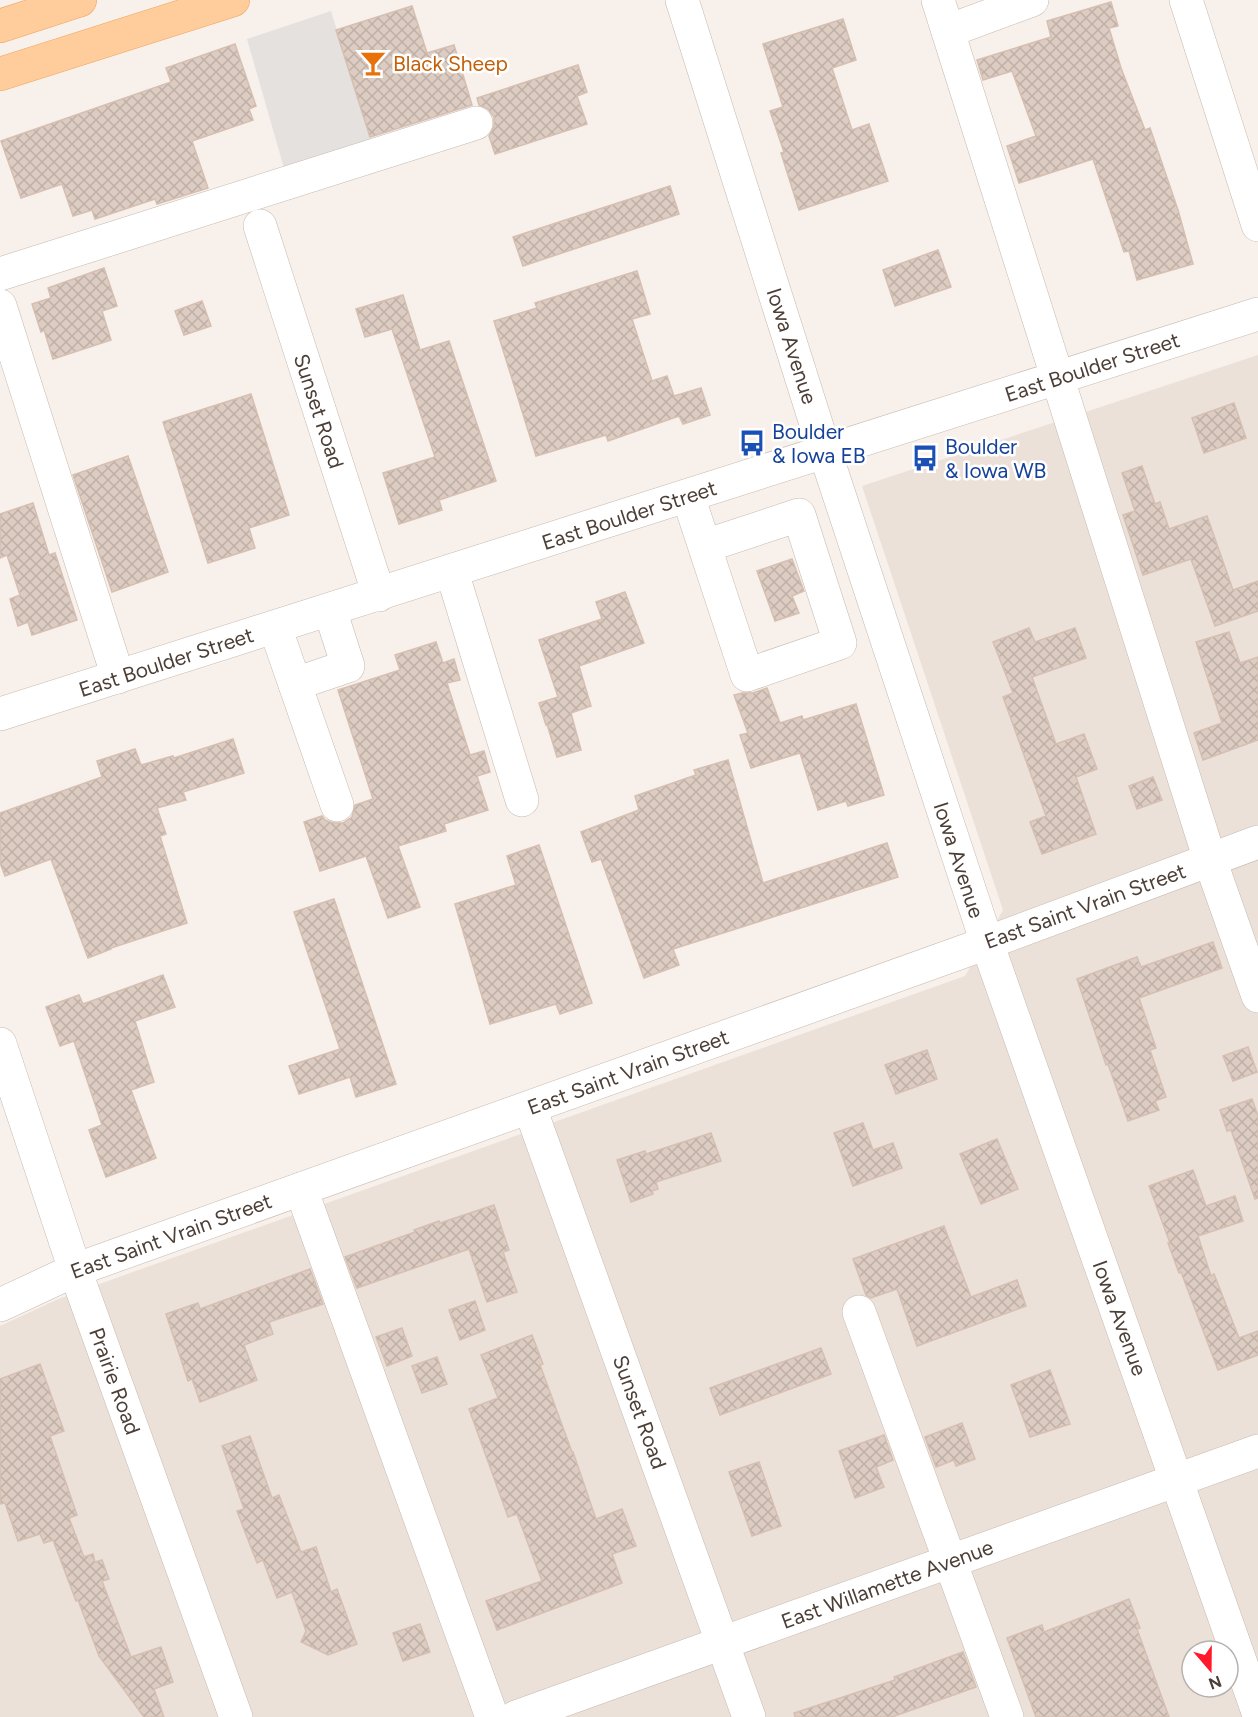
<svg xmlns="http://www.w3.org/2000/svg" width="1258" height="1717" font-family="Figtree,sans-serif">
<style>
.residential{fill:#ebe1d8;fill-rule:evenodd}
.parking{fill:#e5e1df}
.building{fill:url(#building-cross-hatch);stroke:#d6bfb1;stroke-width:1.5}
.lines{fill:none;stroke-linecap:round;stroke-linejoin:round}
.minor-casing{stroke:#c7b9af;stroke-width:34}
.major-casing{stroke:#f1a45e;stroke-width:34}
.minor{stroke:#fff;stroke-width:33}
.major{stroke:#ffcc9b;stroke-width:33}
.labels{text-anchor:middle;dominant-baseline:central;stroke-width:5;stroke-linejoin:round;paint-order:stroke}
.food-label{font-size:21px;fill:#c56008;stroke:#fff;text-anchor:start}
.street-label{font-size:21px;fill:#4c3f37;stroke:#fff}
.transit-label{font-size:21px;fill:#164399;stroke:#fff;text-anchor:start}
</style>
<defs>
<pattern id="building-cross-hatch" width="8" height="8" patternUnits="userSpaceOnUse" patternTransform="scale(1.5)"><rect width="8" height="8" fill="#ddccc2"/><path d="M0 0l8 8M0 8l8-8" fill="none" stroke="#bfb0a7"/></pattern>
</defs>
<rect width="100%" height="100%" fill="#f7f0eb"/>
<!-- residential -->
<path class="residential" d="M1258 355V1717H0V1326L56 1300 119 1277 965 976 1003 910 862 486ZM1192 1651H1228V1687H1192Z"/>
<!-- parking -->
<polygon class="parking" points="331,11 372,145 286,175 247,39"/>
<!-- building -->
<g class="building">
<polygon points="1111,2 1118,26 1109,28 1121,68 1145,130 1150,128 1178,210 1193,264 1137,280 1129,251 1124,252 1093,159 1019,183 1007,146 1036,136 1012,71 983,80 977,60 1051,37 1047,21"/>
<polygon points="412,6 427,53 454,45 472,105 370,137 336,30"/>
<polygon points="843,19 856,60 832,68 852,130 869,124 888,181 799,210 781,153 784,152 770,111 783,107 763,44"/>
<polygon points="235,44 256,106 249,109 253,120 192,141 208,188 157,204 155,199 95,219 92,210 73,216 62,184 21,198 1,141 171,82 166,68"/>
<polygon points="578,65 587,92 577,96 587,124 495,154 489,136 494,126 494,117 488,109 479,105 477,98"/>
<polygon points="670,186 679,214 523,266 513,237"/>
<polygon points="938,250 951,287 895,306 883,270"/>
<polygon points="104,268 117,306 102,311 111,340 53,359 44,330 41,332 32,304 51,298 48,288"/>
<polygon points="637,271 650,314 632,319 652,381 667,376 674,396 701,388 710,415 683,424 679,416 608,441 606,435 536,456 494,321 537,308 535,303"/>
<polygon points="403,295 420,350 449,341 496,481 439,500 442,510 399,524 383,473 435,457 392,329 365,337 356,309"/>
<polygon points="202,301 211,326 184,335 175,311"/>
<polygon points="251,394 289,515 249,528 255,548 208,563 163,422"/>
<polygon points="1234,403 1246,438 1204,453 1192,418"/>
<polygon points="128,456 168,572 112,592 73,475"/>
<polygon points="1142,466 1155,504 1160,502 1169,529 1207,516 1233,590 1258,581 1258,611 1215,626 1191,559 1143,575 1123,515 1135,511 1122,473"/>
<polygon points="33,503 49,555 55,553 77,620 32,635 28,622 18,626 10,599 20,595 7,555 0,558 0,514"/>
<polygon points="792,559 804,591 792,596 799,613 775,621 757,571"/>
<polygon points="625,592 644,643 579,666 591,706 571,713 581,750 557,757 547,724 546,725 539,703 558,697 539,640 602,619 596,602"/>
<polygon points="1029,628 1035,642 1075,628 1086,658 1032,677 1056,744 1084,734 1097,769 1076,777 1096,834 1042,854 1030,822 1046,816 1003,697 1013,693 993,642"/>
<polygon points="1229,632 1240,663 1258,657 1258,740 1203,760 1194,733 1222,723 1196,642"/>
<polygon points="436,642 443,663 454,659 460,680 447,683 470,755 484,751 490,772 477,776 488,810 444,824 446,831 398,846 420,907 388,918 366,856 320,871 304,822 322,816 325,820 333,823 343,823 352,817 355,805 373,799 338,690 400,670 395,655"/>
<polygon points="767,688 780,723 802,716 803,720 856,704 884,795 848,806 846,801 818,810 800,753 751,768 740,735 748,733 734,695 742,693 753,693"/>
<polygon points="233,739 244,773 183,792 186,800 157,808 166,834 160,836 187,923 111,948 111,949 88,958 51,859 5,876 0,863 0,813 102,777 97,761 135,749 141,765 173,756 174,758"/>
<polygon points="728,760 763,883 887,843 898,877 673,949 679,965 644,978 601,859 592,862 581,832 639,810 635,796 696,775 694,770"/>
<polygon points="1153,777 1162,800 1137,809 1129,786"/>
<polygon points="539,845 592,1003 560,1014 556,1004 490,1024 455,904 516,885 507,856"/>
<polygon points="334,899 396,1084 356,1097 350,1077 299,1094 289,1066 340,1049 294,912"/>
<polygon points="1213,942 1222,968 1139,998 1156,1048 1150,1050 1166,1097 1155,1101 1159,1110 1128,1121 1108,1064 1106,1065 1077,979 1137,957 1141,967"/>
<polygon points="163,975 175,1007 135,1021 154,1082 131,1090 156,1158 106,1177 89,1130 102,1125 74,1041 60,1046 46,1007 79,995 83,1004"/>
<polygon points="1248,1047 1257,1072 1233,1081 1223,1056"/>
<polygon points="927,1050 937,1079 896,1094 885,1065"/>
<polygon points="1252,1099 1258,1116 1258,1198 1255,1199 1231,1130 1227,1131 1220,1110"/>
<polygon points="863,1123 873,1150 893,1143 902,1168 853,1186 834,1133"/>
<polygon points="711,1133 721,1161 656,1182 658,1189 652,1191 653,1194 631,1202 617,1160 645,1151 646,1154"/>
<polygon points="997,1139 1018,1189 981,1204 960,1154"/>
<polygon points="1193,1170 1206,1206 1235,1196 1243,1221 1198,1236 1211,1276 1214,1274 1239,1338 1258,1331 1258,1355 1218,1370 1181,1272 1179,1273 1168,1243 1170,1243 1149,1186"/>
<polygon points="494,1205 509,1250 503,1252 517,1292 487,1302 469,1249 357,1288 345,1257 415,1232 414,1230 439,1221 440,1223"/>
<polygon points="944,1226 971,1297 1017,1280 1026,1306 917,1346 897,1289 871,1298 866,1295 853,1259"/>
<polygon points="310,1269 323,1304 269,1322 273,1334 244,1345 257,1380 200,1402 192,1379 188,1381 166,1314 198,1303 200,1309"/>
<polygon points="475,1301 485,1330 460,1340 449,1310"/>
<polygon points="402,1328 412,1356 387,1366 376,1337"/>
<polygon points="532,1335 543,1364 540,1365 572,1452 573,1452 596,1519 622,1509 636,1546 612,1554 622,1583 497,1630 486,1601 542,1581 517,1514 508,1517 469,1409 498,1398 481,1355"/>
<polygon points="821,1348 831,1374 720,1415 710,1388"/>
<polygon points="437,1357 447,1384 422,1393 412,1366"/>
<polygon points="40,1364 64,1431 50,1436 77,1515 69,1518 84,1557 93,1554 95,1562 102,1560 109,1579 102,1581 131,1657 161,1647 173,1682 154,1689 164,1717 144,1717 99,1656 78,1600 76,1601 53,1540 44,1543 40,1534 18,1541 5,1503 0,1504 0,1379"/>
<polygon points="1050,1370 1070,1424 1030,1437 1011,1385"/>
<polygon points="962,1423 975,1459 956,1466 954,1460 936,1467 925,1437"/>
<polygon points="884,1435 893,1460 876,1467 884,1487 855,1498 839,1451"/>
<polygon points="250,1436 272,1498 279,1495 301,1552 316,1547 331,1592 337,1589 357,1644 328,1655 301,1642 306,1631 292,1592 277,1598 263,1560 257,1563 237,1511 244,1509 222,1446"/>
<polygon points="759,1462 781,1526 752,1536 729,1472"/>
<polygon points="1129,1599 1140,1628 1137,1629 1169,1717 1036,1717 1007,1638 1042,1625 1044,1632"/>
<polygon points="420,1624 430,1652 403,1661 393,1633"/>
<polygon points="963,1652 976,1687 892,1717 795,1717 794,1713 895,1680 894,1677"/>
</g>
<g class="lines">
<!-- minor casing -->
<g class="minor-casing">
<g id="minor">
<polyline points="682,0 825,452 987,943 1258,1712"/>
<polyline points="938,0 1210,860 1258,996"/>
<polyline points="1186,0 1258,225"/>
<polyline points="948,31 1032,0"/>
<polyline points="260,226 379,595"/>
<polyline points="0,274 476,123"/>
<polyline points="0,306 118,677"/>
<polyline points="688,496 747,675 840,643 799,515 705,546"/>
<polyline points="452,572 522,800"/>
<polyline points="275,627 337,805"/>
<polyline points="295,684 348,666 330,610"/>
<polyline points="0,714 1258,314"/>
<polyline points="0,1044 75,1270 236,1717"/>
<polyline points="530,1108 749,1717"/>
<polyline points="301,1189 492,1717"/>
<polyline points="0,1305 75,1270 987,943 1258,842"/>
<polyline points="859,1312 1007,1717"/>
<polyline points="516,1717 1258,1451"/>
</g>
</g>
<!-- major casing -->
<g class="major-casing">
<g id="major">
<polyline points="0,26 80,0"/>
<polyline points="0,74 233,0"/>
</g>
</g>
<!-- minor -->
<use href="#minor" class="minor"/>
<!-- major -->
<use href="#major" class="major"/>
</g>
<!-- icons -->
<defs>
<g id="bar-bare" transform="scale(2.07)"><path d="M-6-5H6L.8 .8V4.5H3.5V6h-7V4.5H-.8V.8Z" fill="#e8710a" stroke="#fff" stroke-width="2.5" paint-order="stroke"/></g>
<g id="bus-bare" transform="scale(2.07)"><path d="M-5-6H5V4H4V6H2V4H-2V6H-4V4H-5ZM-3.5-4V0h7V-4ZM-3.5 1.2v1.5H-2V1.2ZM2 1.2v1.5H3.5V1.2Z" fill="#1a4fb4" stroke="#fff" stroke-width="2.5" paint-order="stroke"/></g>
</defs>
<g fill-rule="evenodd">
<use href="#bar-bare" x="373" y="63"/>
<use href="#bus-bare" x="752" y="443"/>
<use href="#bus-bare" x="925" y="458"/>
</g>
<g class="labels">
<!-- food labels -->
<g class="food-label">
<text x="393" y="63">Black Sheep</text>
</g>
<!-- street labels -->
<g class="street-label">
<text transform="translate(792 346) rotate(72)">Iowa Avenue</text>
<text transform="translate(1092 367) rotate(-18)">East Boulder Street</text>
<text transform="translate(319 411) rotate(72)">Sunset Road</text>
<text transform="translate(629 515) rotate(-18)">East Boulder Street</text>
<text transform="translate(166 662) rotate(-18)">East Boulder Street</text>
<text transform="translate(959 860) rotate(72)">Iowa Avenue</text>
<text transform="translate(1085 906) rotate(-20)">East Saint Vrain Street</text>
<text transform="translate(628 1072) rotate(-20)">East Saint Vrain Street</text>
<text transform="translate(171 1236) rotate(-20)">East Saint Vrain Street</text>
<text transform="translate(1120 1318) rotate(70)">Iowa Avenue</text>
<text transform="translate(115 1381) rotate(70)">Prairie Road</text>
<text transform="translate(640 1412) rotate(70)">Sunset Road</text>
<text transform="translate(887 1584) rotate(-20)">East Willamette Avenue</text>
</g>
<!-- transit labels -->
<g class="transit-label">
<text x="772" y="431">Boulder<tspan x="772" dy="24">&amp; Iowa EB</tspan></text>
<text x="945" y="446">Boulder<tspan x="945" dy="24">&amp; Iowa WB</tspan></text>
</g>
</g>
<!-- north arrow -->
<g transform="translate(1210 1669) rotate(160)"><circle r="28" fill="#ffffff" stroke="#b7b2af" stroke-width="1.5"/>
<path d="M0-4.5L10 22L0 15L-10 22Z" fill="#ff192a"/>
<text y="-9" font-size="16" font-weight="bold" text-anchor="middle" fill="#4c3f37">N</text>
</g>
</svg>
